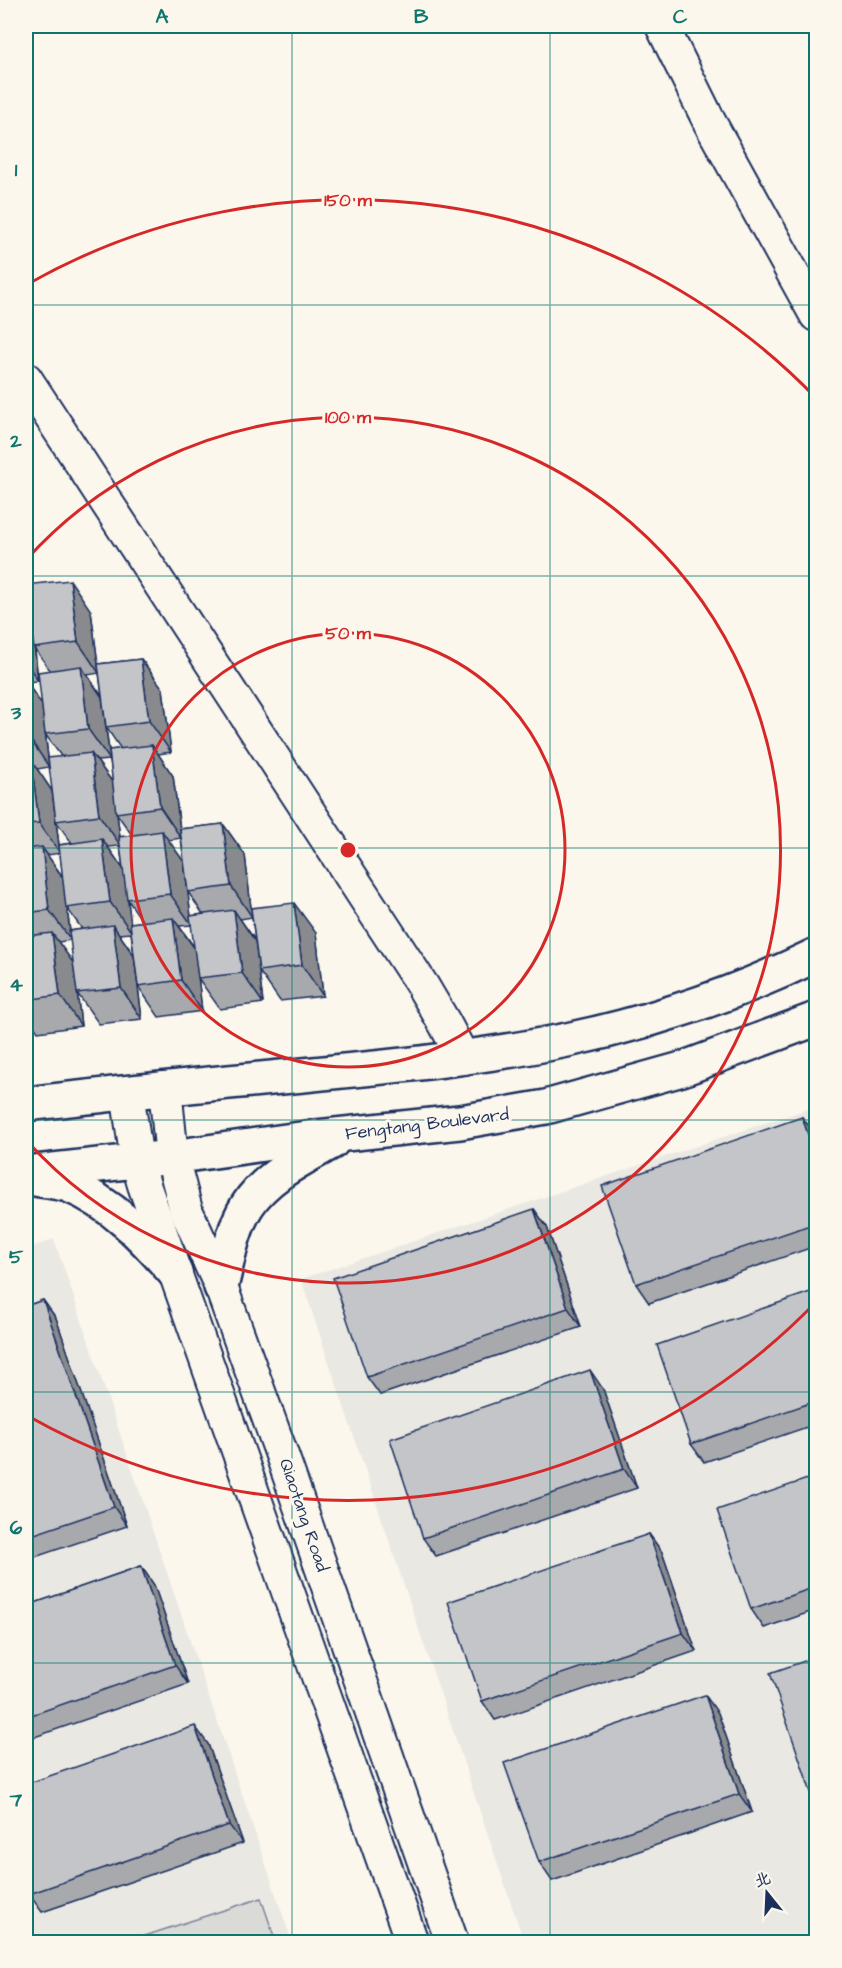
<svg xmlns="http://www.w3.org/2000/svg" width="842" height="1968" font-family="'Architects Daughter','LXGW WenKai TC',sans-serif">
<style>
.built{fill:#eae8e2}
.green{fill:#dadad7;stroke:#7a849a;stroke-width:1.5}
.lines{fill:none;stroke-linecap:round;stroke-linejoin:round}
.minor-casing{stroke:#1b2f5e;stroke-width:36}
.major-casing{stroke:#1b2f5e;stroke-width:38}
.minor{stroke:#fbf7ec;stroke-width:32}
.major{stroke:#fbf7ec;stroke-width:33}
.wall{fill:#a8a9ad;stroke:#1b2f5e;stroke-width:1.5;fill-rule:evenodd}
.shaded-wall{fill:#888a8d;stroke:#1b2f5e;stroke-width:1.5}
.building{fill:#c3c5c9;stroke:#1b2f5e;stroke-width:1.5}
.grid{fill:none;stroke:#0f766e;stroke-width:1.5;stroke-opacity:0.55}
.ring{fill:none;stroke:#d62828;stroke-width:3}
.labels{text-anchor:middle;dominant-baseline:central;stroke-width:6;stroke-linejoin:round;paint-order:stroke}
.street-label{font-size:18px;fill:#1b2f5e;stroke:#fbf7ec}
.centre{fill:#d62828;stroke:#fbf7ec;stroke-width:3}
.ring-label{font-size:18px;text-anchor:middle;font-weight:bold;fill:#d62828;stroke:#fbf7ec;stroke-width:6;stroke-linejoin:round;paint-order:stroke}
.neatline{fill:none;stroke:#0f766e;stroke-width:2}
.grid-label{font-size:20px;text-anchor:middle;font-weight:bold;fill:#0f766e}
</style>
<rect width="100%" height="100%" fill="#fbf7ec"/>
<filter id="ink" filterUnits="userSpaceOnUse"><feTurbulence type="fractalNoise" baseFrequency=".0167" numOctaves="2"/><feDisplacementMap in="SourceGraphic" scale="12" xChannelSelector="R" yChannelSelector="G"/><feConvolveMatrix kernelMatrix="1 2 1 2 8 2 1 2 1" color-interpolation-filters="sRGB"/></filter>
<g filter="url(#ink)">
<!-- built -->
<g class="built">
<polygon points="816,1106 816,1942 524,1942 301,1279"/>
<polygon points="54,1239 292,1942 26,1942 26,1249"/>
</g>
<!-- green -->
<polygon class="green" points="261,1898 276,1942 126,1942"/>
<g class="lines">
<!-- minor casing -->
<g class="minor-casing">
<g id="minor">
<polyline points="662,26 710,123 816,315"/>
<polyline points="26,379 422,985 445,1024 463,1058"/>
<polyline points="165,1088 172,1157 186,1210 221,1287 282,1455 452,1942"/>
<polyline points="127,1092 137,1161 144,1185 412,1942"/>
</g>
</g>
<!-- major casing -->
<g class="major-casing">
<g id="major">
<path d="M26 1104C104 1095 182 1086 261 1079 363 1069 466 1061 567 1040 652 1022 738 993 816 955"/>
<polyline points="26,1173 172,1157 307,1138 460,1122 546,1107 682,1069 816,1019"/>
<path d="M36 1179C46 1181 58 1182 68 1185 112 1203 145 1238 175 1273"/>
<path d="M221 1287C228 1260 232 1230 247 1206 266 1176 302 1159 332 1142"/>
</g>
</g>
<!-- minor -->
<use href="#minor" class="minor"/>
<!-- major -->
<use href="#major" class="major"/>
</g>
<!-- wall -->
<g class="wall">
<path d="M26 575 27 585 91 611 98 664 141 659 163 689 171 752 158 754 173 776 180 829 223 824 245 855 251 908 316 933 323 996 280 1001 259 971 263 1003 220 1009 198 978 197 967 202 1011 159 1017 138 986 142 1019 99 1024 77 993V991L81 1026 38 1032 26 1014V611L30 618 28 595H26ZM35 649 50 670 42 705 26 682 38 681ZM99 673 102 696 87 675ZM44 720 45 734 61 756 52 791 37 769 49 767ZM106 727 121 749 109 750ZM110 760 113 783 97 761ZM117 814 132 835 120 837ZM56 821 72 843 59 845ZM181 838 184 862 168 840ZM120 846 123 869 108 847ZM60 853 63 877 47 855ZM186 882 188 892 203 914 191 916ZM128 900 143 922 130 923ZM67 908 82 929 70 931ZM252 917 255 940 240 919ZM192 925 195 948 179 926ZM131 933 134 955 119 934ZM71 940 74 964 58 942Z"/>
<polygon points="802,1117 816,1138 816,1246 649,1303 636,1284"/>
<polygon points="534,1209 547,1227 581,1327 380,1395 367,1377"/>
<polygon points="816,1290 816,1424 704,1462 691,1444"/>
<polygon points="43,1300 56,1318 127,1526 26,1560 26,1306"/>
<polygon points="603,1389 637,1488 436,1556 423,1538"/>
<polygon points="816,1476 816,1610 764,1628 751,1609"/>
<polygon points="649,1534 662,1552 696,1651 495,1720 482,1701"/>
<polygon points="141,1566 154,1585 188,1684 26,1740 26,1606"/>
<polygon points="718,1713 752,1812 552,1881 539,1862"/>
<polygon points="208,1744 243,1843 42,1912 29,1894"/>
</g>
<!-- shaded-wall -->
<g class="shaded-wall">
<polygon points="26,576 28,595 26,592"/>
<polygon points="70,580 91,611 99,673 78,642"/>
<polygon points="26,611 31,618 38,681 26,662"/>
<polygon points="141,659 163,689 171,752 149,721"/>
<polygon points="81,666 102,697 110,760 88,729"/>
<polygon points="26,682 42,705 49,767 28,736 26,719"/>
<polygon points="152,745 173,776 181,838 160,807"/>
<polygon points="91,753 113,783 121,846 99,815"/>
<polygon points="31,760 52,791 60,853 39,823"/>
<polygon points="223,824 245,855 252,917 231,886"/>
<polygon points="162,831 184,862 192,925 170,894"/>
<polygon points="102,839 124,870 132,933 110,902"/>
<polygon points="42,847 63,878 71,940 49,910"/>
<polygon points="294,903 316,933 323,996 302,965"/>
<polygon points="234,910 255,941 263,1003 242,973"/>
<polygon points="173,918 195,949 202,1011 181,980"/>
<polygon points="113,925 134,956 142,1019 121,988"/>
<polygon points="52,933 74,964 81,1026 60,995"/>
<polygon points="802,1117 816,1135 816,1158"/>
<polygon points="534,1209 547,1227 581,1327 568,1308"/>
<polygon points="43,1300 56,1318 127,1526 114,1507"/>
<polygon points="590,1370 603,1389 637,1488 624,1469"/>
<polygon points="649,1534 662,1552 696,1651 683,1633"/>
<polygon points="141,1566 154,1585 188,1684 175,1665"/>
<polygon points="705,1695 718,1713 752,1812 739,1794"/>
<polygon points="195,1726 208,1744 243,1843 229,1825"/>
</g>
<!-- building -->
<g class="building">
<polygon points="70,580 78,642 34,648 26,585"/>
<polygon points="141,659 149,721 106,727 98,664"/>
<polygon points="81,666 88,729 45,734 38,672"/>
<polygon points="26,719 28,736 26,737"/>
<polygon points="152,745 160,807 116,813 109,750"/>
<polygon points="91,753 99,815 56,821 48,758"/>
<polygon points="31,760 39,823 26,824 26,761"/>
<polygon points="223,824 231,886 188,892 180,829"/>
<polygon points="162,831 170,894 127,899 119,837"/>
<polygon points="102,839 110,902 66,908 59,845"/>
<polygon points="42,847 49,910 26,913 26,849"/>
<polygon points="294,903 302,965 259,971 251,908"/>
<polygon points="234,910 242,973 198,978 190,916"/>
<polygon points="173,918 181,980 138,986 130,923"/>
<polygon points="113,925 121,988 77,993 69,931"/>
<polygon points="52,933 60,995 26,1000 26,936"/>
<polygon points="802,1117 816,1158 816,1223 636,1284 602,1186"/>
<polygon points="534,1209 568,1308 367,1377 333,1278"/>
<polygon points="816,1290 816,1401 691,1444 657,1345"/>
<polygon points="43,1300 114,1507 26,1537 26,1306"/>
<polygon points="590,1370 624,1469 423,1538 390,1439"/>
<polygon points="816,1476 816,1587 751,1609 717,1510"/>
<polygon points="649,1534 683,1633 482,1701 448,1602"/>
<polygon points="141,1566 175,1665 26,1717 26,1606"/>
<polygon points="816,1657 816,1807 770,1673"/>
<polygon points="705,1695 739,1794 539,1862 504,1763"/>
<polygon points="195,1726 229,1825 29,1894 26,1884 26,1784"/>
</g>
</g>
<!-- grid -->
<path class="grid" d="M292 26V1942M550 26V1942M26 305H816M26 576H816M26 848H816M26 1120H816M26 1392H816M26 1663H816"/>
<!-- distance rings -->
<g class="ring">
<circle cx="348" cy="850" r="217"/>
<path d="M26 560A433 433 0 1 1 26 1140"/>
<path d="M816 1302A650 650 0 0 1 28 1416M28 284A650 650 0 0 1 816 398"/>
</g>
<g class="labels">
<!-- street labels -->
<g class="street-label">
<text transform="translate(427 1124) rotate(-7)">Fengtang Boulevard</text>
<text transform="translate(304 1515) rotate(71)">Qiaotang Road</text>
</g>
</g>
<circle cx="348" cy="850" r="9" class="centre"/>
<g class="ring-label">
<text x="348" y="206">150 m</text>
<text x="348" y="423">100 m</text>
<text x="348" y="639">50 m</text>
</g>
<!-- margin -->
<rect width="842" height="1968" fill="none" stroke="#fbf7ec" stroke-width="66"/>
<!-- north arrow -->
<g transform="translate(767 1893) rotate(342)" stroke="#fbf7ec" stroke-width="4.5" paint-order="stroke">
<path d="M0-4.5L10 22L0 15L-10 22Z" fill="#1b2f5e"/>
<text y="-9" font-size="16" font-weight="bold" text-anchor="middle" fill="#1b2f5e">北</text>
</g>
<rect x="33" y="33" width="776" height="1902" class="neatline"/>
<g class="grid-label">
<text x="162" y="23">A</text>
<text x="421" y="23">B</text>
<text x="680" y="23">C</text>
<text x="16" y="176">1</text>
<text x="16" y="447">2</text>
<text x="16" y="719">3</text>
<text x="16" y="991">4</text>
<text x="16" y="1263">5</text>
<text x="16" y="1534">6</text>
<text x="16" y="1806">7</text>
</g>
</svg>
